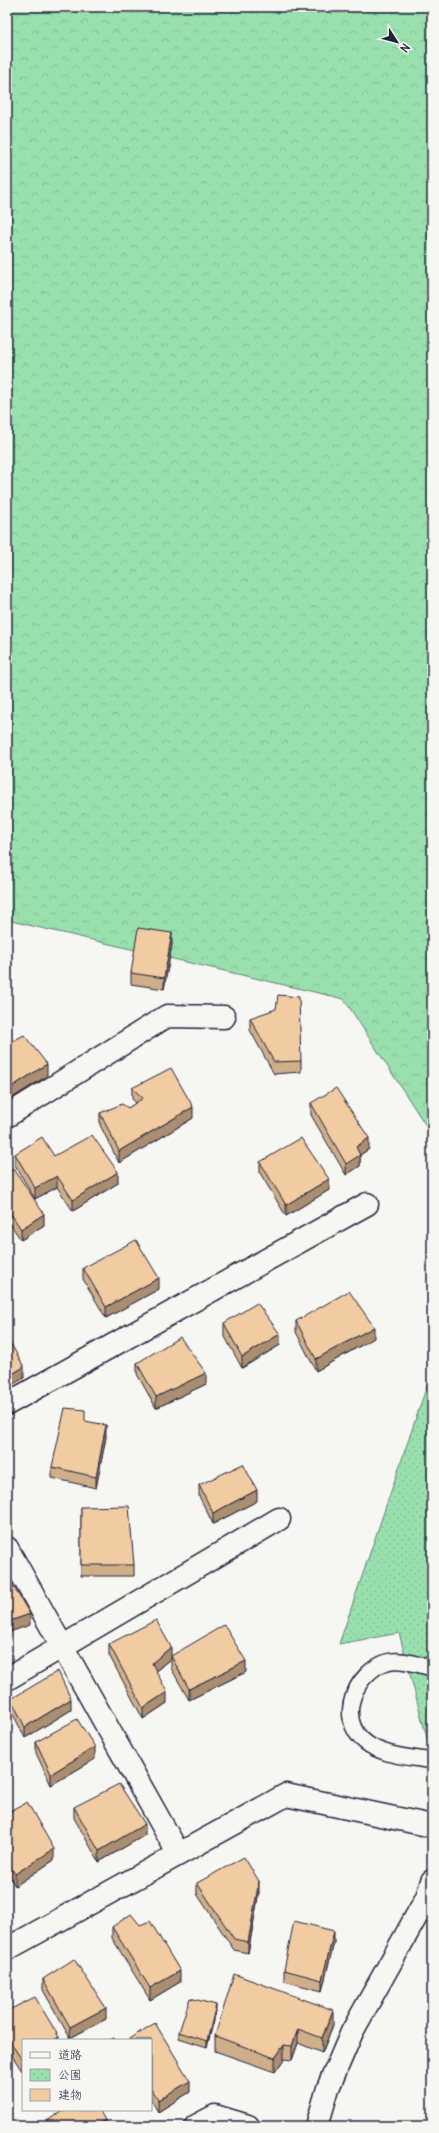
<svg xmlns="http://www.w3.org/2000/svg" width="439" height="2133" font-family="Delius,'Klee One',sans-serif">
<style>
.forest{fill:url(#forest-crowns);stroke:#5e8174}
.park{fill:url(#park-dots);stroke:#5e8174}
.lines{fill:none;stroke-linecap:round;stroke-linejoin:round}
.lane-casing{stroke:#22223b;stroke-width:18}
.street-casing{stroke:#22223b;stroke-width:25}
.secondary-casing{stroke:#22223b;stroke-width:25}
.lane{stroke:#f6f6f2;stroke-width:15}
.street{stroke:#f6f6f2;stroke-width:22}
.secondary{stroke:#f6f6f2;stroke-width:22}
.wall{fill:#cfaf8a;stroke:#22223b}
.shaded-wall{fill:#a98e71;stroke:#22223b}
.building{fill:#f1cba1;stroke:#22223b}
</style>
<defs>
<pattern id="forest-crowns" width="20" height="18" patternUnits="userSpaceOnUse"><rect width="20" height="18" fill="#99e0ae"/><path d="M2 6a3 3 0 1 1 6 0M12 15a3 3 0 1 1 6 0" fill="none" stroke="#84c097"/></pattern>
<pattern id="park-dots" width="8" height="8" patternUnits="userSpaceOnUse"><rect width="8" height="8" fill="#99e0ae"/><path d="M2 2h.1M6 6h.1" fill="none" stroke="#84c097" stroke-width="1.8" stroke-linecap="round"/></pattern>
</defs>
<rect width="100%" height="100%" fill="#f6f6f2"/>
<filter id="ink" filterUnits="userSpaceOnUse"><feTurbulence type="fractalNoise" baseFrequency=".025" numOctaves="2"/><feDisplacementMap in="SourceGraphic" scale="8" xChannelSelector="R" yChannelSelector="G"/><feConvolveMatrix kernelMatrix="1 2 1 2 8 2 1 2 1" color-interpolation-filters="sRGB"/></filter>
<g filter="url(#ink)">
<!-- forest -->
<polygon class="forest" points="7,7 432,7 432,1135 344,999 7,920"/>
<!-- park -->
<polygon class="park" points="432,1371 432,1757 399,1633 339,1644"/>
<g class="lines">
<!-- lane casing -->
<g class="lane-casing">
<path id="lane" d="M432 1668C419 1665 401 1658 387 1662 356 1672 335 1718 365 1742 382 1756 411 1757 432 1761"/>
</g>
<!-- street casing -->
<g class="street-casing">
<g id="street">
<polyline points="7,1116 167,1016 224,1017"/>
<polyline points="7,1404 367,1204"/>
<polyline points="7,1548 178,1853"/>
<polyline points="7,1679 279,1519"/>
<polyline points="7,1949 286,1795 432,1826"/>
<polyline points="196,2126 215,2116 248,2126"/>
</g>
</g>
<!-- secondary casing -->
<g class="secondary-casing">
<polyline id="secondary" points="317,2126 328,2088 352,2032 427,1897 432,1881"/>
</g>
<!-- lane -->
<use href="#lane" class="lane"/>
<!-- street -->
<use href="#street" class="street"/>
<!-- secondary -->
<use href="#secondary" class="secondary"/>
</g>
<!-- wall -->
<g class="wall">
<polygon points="172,944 164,989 131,984 131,973"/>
<polygon points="250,1018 301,1061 301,1072 274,1074 250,1030"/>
<polygon points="132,1088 193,1118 119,1163 100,1125 100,1113 128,1108 136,1103 132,1099"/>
<polygon points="311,1103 369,1149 360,1155 360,1166 346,1175 311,1115"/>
<polygon points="15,1154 54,1156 118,1183 73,1211 57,1187 35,1199 15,1165"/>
<polygon points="260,1162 329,1190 286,1216 260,1173"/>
<polygon points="7,1173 44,1225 21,1240 7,1219"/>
<polygon points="83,1268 159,1289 106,1318 83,1279"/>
<polygon points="296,1321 374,1338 316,1371 296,1332"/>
<polygon points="224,1323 280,1345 242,1368 224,1335"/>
<polygon points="137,1363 206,1384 156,1408 137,1374"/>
<polygon points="85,1421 106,1437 96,1488 52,1478 52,1467"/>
<polygon points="199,1485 257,1501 213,1524 199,1496"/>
<polygon points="81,1507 134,1565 134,1576 81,1576"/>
<polygon points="109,1644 171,1658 156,1671 167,1703 143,1719 109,1655"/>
<polygon points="171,1656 246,1672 189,1700 171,1668"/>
<polygon points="11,1699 71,1710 25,1738 11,1710"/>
<polygon points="36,1742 95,1759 51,1785 36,1753"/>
<polygon points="74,1807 145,1835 99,1862 74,1818"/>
<polygon points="7,1813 54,1860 15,1886 7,1872"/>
<polygon points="197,1883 259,1892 248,1953 234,1950 197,1894"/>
<polygon points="140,1925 180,1982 150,2000 112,1938 112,1927"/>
<polygon points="334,1942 322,1991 284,1981 284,1970"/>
<polygon points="43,1979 106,2019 70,2038 43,1990"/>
<polygon points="7,2011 59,2040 23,2040 23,2070 22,2071 7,2048"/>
<polygon points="216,2011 207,2047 179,2038 179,2032"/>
<polygon points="333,2025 322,2053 298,2043 292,2060 284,2059 275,2072 215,2051 215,2036"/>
<polygon points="151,2040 190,2092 158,2112 151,2100"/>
</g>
<!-- shaded-wall -->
<g class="shaded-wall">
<polygon points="172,933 172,944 164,989 164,978"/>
<polygon points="47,1064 47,1076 7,1101 7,1090"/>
<polygon points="193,1107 193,1118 119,1163 119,1151"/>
<polygon points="369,1138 369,1149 360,1155 360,1166 346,1175 346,1164 356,1147"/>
<polygon points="118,1172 118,1183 73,1211 73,1200"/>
<polygon points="57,1176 57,1187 35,1199 35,1188"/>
<polygon points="329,1179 329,1190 286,1216 286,1205"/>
<polygon points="44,1214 44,1225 21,1240 21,1229"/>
<polygon points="159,1278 159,1289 106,1318 106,1307"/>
<polygon points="374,1327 374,1338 316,1371 316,1359"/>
<polygon points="280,1334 280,1345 242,1368 242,1357"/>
<polygon points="24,1367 24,1378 7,1388 7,1377"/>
<polygon points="206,1373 206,1384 156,1408 156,1397"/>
<polygon points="106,1425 106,1437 96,1488 96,1477"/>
<polygon points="257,1490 257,1501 213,1524 213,1513"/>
<polygon points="30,1614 30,1625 7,1633 7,1622"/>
<polygon points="171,1647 171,1658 152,1674 152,1663"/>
<polygon points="246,1661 246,1672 189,1700 189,1689"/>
<polygon points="167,1692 167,1703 143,1719 143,1708"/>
<polygon points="71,1699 71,1710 25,1738 25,1727"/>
<polygon points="95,1747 95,1759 51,1785 51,1774"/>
<polygon points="7,1768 8,1768 8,1779 7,1780"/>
<polygon points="145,1824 145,1835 99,1862 99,1851"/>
<polygon points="54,1849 54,1860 15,1886 15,1874"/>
<polygon points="259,1881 259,1892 248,1953 248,1942"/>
<polygon points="334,1931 334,1942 322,1991 322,1980"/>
<polygon points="180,1971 180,1982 150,2000 150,1988"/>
<polygon points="216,2005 216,2011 207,2047 207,2041"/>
<polygon points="106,2008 106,2019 70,2038 70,2027"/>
<polygon points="333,2010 333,2025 322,2053 322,2038"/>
<polygon points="298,2029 298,2043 292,2060 292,2046"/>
<polygon points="59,2037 59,2040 54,2040"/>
<polygon points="284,2045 284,2059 275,2072 275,2058"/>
<polygon points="23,2059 23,2070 22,2071 22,2060"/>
<polygon points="190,2081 190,2092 158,2112 158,2100"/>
<polygon points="105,2120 105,2126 95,2126"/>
</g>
<!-- building -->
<g class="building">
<polygon points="138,928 172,933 164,978 131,973"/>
<polygon points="278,995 299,997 301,1061 274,1062 250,1018 276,1009"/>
<polygon points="24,1035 47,1064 7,1090 7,1044"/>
<polygon points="171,1068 193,1107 119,1151 100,1113 122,1104 128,1108 143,1098 132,1088"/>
<polygon points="336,1088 369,1138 356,1147 360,1155 346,1164 311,1103"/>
<polygon points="92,1135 118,1172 73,1200 57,1176 35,1188 15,1154 42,1137 54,1156"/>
<polygon points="301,1138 329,1179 286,1205 260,1162"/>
<polygon points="14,1169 44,1214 21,1229 7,1208 7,1173"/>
<polygon points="136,1240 159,1278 106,1307 83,1268"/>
<polygon points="349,1291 374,1327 316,1359 296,1321"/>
<polygon points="257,1303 280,1334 242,1357 224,1323"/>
<polygon points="7,1337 24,1367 7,1377"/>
<polygon points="180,1337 206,1373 156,1397 137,1363"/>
<polygon points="65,1408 85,1410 85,1421 106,1425 96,1477 52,1467"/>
<polygon points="243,1464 257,1490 213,1513 199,1485"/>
<polygon points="129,1506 134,1565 81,1565 81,1507"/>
<polygon points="7,1576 30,1614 7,1622"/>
<polygon points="156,1620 171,1647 152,1663 167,1692 143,1708 109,1644"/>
<polygon points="224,1625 246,1661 189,1689 171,1656"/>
<polygon points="58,1671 71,1699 25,1727 11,1699"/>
<polygon points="77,1719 95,1747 51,1774 36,1742"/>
<polygon points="119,1784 145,1824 99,1851 74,1807"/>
<polygon points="27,1802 54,1849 15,1874 7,1861 7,1813"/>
<polygon points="244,1857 259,1881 248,1942 234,1939 197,1883"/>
<polygon points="131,1914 140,1925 150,1921 180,1971 150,1988 112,1927"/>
<polygon points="294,1921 334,1931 322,1980 284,1970"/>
<polygon points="74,1959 106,2008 70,2027 43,1979"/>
<polygon points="234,1974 333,2010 322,2038 298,2029 292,2046 284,2045 275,2058 215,2036"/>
<polygon points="35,1997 59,2037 54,2040 23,2040 23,2059 22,2060 7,2037 7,2011"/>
<polygon points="190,1998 216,2005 207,2041 179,2032"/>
<polygon points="155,2023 190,2081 158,2100 151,2089 151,2040 127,2040"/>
<polygon points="114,2038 115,2040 110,2040"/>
<polygon points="63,2110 99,2110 105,2120 95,2126 40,2126"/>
</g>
</g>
<!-- margin -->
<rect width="439" height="2133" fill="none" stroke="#f6f6f2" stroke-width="24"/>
<rect x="12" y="12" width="415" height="2109" fill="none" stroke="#22223b" stroke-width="1.5" filter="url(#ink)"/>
<!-- legend -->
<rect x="22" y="2039" width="130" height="72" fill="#f6f6f2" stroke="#a1a1a9"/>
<rect x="30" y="2052" width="20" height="6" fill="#f6f6f2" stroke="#a1a1a9"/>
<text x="58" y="2059" font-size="12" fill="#22223b">道路</text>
<rect x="30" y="2069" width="20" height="12" fill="url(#park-dots)" stroke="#a1a1a9"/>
<text x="58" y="2079" font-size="12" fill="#22223b">公園</text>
<rect x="30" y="2089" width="20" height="12" fill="#f1cba1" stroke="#a1a1a9"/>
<text x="58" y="2099" font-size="12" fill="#22223b">建物</text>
<!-- north arrow -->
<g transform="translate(397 42) rotate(126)" stroke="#f6f6f2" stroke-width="3" paint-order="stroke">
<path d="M0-3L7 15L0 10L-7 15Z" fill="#22223b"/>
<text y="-6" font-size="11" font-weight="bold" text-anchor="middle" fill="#22223b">N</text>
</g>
</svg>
